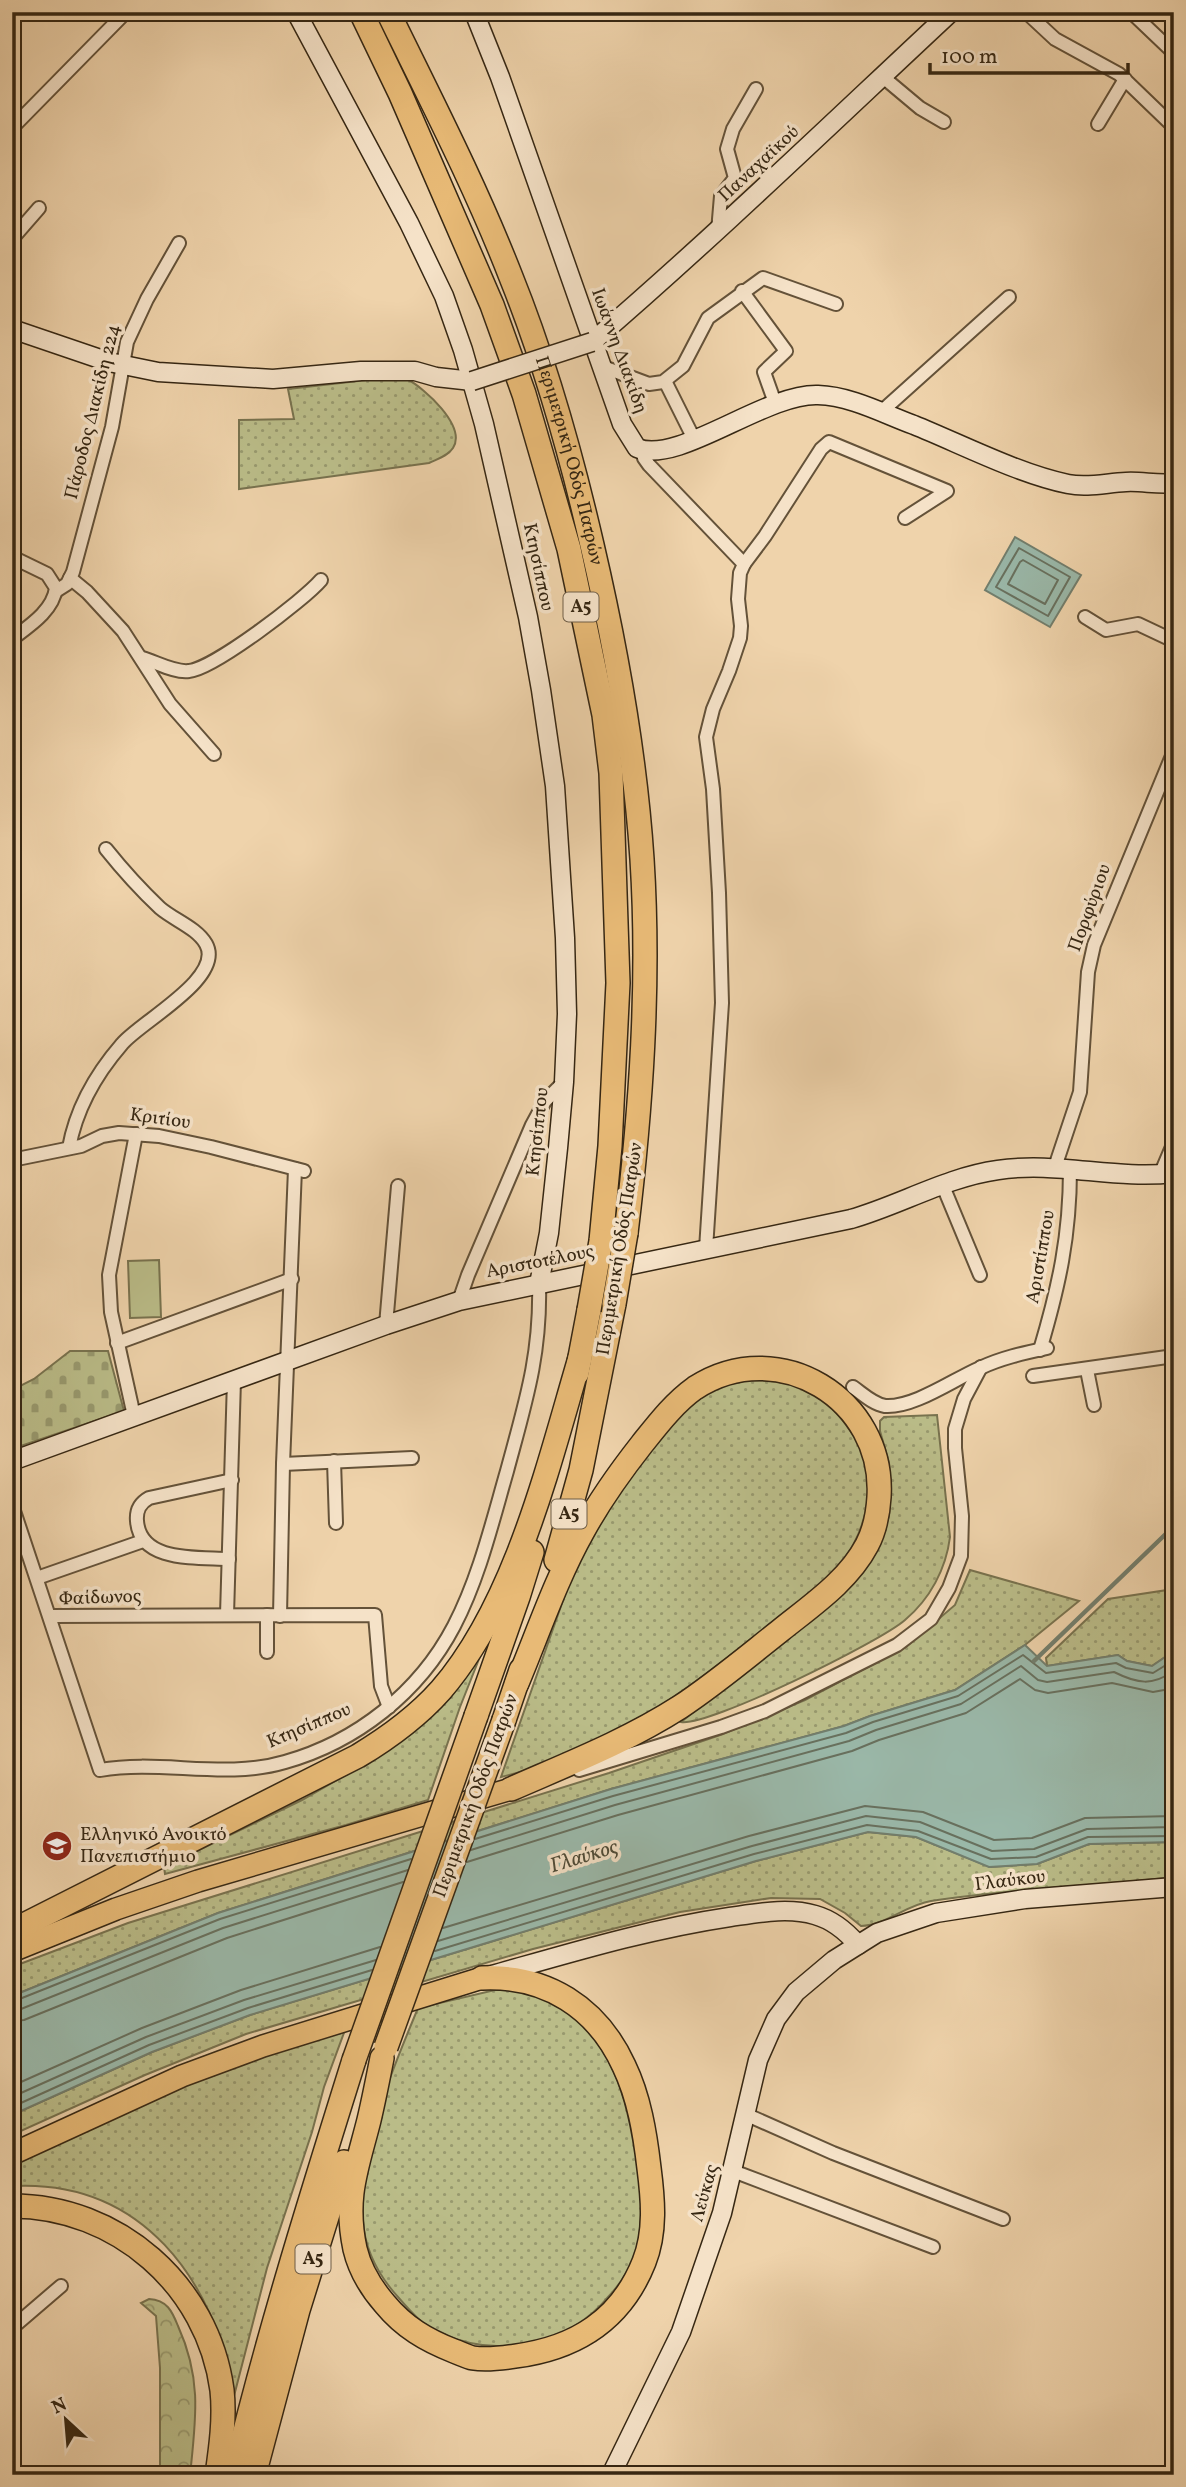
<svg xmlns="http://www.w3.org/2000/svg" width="1186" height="2487" font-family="Vollkorn,serif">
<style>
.grass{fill:url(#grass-dots);stroke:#78724e;stroke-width:2}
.forest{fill:url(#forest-crowns);stroke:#78724e;stroke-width:2}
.cemetery{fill:url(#cemetery-stones);stroke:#78724e;stroke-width:2}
.pitch{fill:#babc88;stroke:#78724e;stroke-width:2}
.water{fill:#9ab8a9;stroke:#727e6d;stroke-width:2}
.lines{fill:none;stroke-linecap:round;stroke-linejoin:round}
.shore{stroke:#68705e;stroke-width:2}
.stream{stroke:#727e6d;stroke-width:4.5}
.street-casing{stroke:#645239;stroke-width:16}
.secondary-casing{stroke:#362713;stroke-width:21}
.primary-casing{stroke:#362713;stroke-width:24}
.highway-casing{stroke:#362713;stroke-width:26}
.street{stroke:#f5e2c8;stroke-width:12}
.secondary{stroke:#f5e2c8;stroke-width:18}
.primary{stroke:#e8ba76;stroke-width:21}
.highway{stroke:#e8ba76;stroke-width:23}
.secondary-bridge-casing{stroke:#362713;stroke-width:21;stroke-linecap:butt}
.highway-bridge-casing{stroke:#362713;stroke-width:26;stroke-linecap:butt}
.secondary-bridge{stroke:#f5e2c8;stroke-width:18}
.highway-bridge{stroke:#e8ba76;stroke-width:23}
.labels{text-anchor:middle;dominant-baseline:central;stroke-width:7;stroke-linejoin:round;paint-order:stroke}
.shield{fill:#f5e2c8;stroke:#6f5f49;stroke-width:2}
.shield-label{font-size:18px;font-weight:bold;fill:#362713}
.street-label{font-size:19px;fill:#362713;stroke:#f5e2c8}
.poi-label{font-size:19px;fill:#362713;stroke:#f5e2c8;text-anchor:start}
.water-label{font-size:21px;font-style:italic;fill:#4f4b38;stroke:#f5e2c8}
</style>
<defs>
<pattern id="grass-dots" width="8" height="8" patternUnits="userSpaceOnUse" patternTransform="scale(1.75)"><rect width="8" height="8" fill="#babc88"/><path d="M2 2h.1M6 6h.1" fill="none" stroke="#98996e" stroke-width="1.8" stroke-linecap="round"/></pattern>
<pattern id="forest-crowns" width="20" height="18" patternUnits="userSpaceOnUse" patternTransform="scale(1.75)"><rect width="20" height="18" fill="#babc88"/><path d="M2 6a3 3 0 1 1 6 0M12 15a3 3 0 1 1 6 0" fill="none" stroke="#98996e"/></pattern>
<pattern id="cemetery-stones" width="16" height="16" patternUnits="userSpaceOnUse" patternTransform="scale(1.75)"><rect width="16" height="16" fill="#babc88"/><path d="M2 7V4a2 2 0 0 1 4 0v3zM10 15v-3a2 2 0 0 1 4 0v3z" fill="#98996e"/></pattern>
</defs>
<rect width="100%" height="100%" fill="#efd3ab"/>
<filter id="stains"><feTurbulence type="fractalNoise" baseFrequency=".00286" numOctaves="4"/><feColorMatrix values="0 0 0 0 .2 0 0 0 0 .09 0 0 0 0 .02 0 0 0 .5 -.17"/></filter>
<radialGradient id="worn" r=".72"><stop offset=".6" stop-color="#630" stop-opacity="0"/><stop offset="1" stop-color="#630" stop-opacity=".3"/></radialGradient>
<!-- grass -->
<g class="grass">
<path d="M407 379C424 388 467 426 453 448 448 456 437 459 429 463L239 489V420L294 419 288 389 367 380Z"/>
<path d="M743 1380C796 1380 821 1387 851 1432 880 1473 870 1526 840 1565 822 1587 793 1605 771 1623 688 1690 607 1752 501 1777L580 1552 635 1467 689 1406 714 1389Z"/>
<path d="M937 1415 950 1537C946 1569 930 1599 905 1620 880 1642 708 1727 681 1722L820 1613 883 1536 889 1516 891 1489 889 1463 880 1431V1421L884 1417Z"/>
<polygon points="970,1570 1079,1601 1025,1645 955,1690 870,1716 844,1726 611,1789 218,1913 12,1996 12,1967 128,1923 609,1773 723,1734 805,1700 906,1647 955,1605"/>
<polygon points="1174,1589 1174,1651 1152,1666 1127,1661 1118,1655 1047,1666 1046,1658 1108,1599"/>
<polygon points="487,1639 460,1707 428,1800 346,1825 165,1874 164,1867 302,1800 377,1757 396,1744"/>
<path d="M868 1832 916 1837 990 1867 1037 1864 1089 1844 1174 1842V1877C1093 1886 1011 1889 931 1901 906 1905 886 1925 861 1926L845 1913 820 1899 771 1898 680 1912 533 1949 246 2034 145 2075 12 2135V2115L152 2052 250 2015 756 1861Z"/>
<path d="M495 1990C505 1990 517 1989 527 1992 577 2005 605 2044 621 2090 637 2133 648 2207 636 2251 631 2268 621 2283 609 2296 569 2345 500 2359 442 2334 424 2327 410 2311 398 2297 379 2276 365 2250 363 2221 358 2147 390 2076 418 2008Z"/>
<path d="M345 2030 324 2087 312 2132 267 2268 234 2396C215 2280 142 2179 12 2186V2161L190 2082 268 2053Z"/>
</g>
<!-- forest -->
<path class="forest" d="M149 2299C167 2300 172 2311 178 2326 202 2379 196 2418 190 2475H160V2368L156 2316 141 2303Z"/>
<!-- cemetery -->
<polygon class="cemetery" points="70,1351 108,1351 124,1411 12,1449 12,1390 34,1379"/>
<!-- pitch -->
<polygon class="pitch" points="159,1260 161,1317 130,1318 128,1261"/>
<!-- water -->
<g class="water">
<polygon points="1015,537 1081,575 1050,627 985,590"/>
<polygon points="1025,1645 1047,1666 1118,1655 1127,1661 1152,1666 1174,1651 1174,1842 1089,1844 1037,1864 989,1867 916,1837 868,1832 756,1861 250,2015 152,2052 12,2115 12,1996 218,1913 611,1789 844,1726 870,1716 955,1690"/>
</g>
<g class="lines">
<!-- shore -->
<g class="shore">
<polygon points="1019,548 1070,577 1048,616 996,587"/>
<polygon points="1023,560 1058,580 1045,604 1008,584 1020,562"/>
<polyline points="475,1839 613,1796 846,1733 873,1722 958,1696 1023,1655 1046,1673 1116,1663 1126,1668 1153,1673 1174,1660"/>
<path d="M471 1850 615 1805 849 1741 876 1730 961 1704 1021 1666 1038 1680 1047 1682 1114 1672C1138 1684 1152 1686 1174 1671"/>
<polyline points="467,1862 618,1815 852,1751 879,1740 966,1713 1020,1679 1035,1690 1048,1693 1112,1683 1153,1692 1164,1690 1174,1683"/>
<polyline points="443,1928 749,1836 865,1806 923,1812 994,1840 1032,1838 1085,1818 1174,1816"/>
<polyline points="438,1941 752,1846 866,1816 920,1822 992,1851 1034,1849 1087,1829 1174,1827"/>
<polyline points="435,1951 754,1854 867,1825 918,1831 991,1859 1036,1857 1088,1837 1174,1836"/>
<polyline points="12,2002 220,1919 411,1859"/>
<polyline points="12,2011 21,2009 223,1928 408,1870"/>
<polyline points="12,2021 24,2020 227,1938 403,1882"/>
<polyline points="12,2086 142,2028 241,1990 380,1947"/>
<polyline points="12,2097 146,2037 244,2000 376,1960"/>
<polyline points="12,2107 149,2045 248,2008 372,1970"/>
</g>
<!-- stream -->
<polyline class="stream" points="1034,1661 1174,1526"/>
<!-- street casing -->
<g class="street-casing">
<g id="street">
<polyline points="1026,12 1055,39 1119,74 1174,127"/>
<polyline points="1131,12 1174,53"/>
<polyline points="883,77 920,108 944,122"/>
<polyline points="1098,124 1125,79"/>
<polyline points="12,128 126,12"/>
<polyline points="718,231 721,196 735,178 727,149 733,129 756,89"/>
<polyline points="12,239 39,208"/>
<polyline points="742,291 786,351 764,372 775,403"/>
<polyline points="601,366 649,384 663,382 683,366 708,318 763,278 836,304"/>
<polyline points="665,381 694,439"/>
<polyline points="881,412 1009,297"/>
<polyline points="643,450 644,458 649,465 744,564 740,573 738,599 741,626 740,638 729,671 713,709 706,737 713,789 719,893 722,1003 706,1249"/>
<path d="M12 557 47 574 56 588C53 611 29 626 12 639"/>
<polyline points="744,564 765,536 821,449 829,442 947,491 905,518"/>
<polyline points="70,578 87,592 123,631 170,704 214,754"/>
<polyline points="56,591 67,584 73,572 112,427 127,342 147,299 179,243"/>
<polyline points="1085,617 1106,630 1138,624 1174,641"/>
<path d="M142 658C156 662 175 673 189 671 213 669 304 600 321 580"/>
<path d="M69 1148C76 1109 96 1074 122 1044 140 1022 225 978 206 944 197 928 174 920 160 908 141 890 122 869 106 849"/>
<polyline points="12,1160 81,1146 102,1136 119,1133 159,1136 211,1147 304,1171"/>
<polyline points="1055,1167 1080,1092 1088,972 1094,945 1174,751"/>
<polyline points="1160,1175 1174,1142"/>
<polyline points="943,1186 980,1275"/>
<polyline points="459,1301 468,1275 532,1125 545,1101 564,1082"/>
<polyline points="386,1325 398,1186"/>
<polyline points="117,1343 292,1279"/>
<path d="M1040 1350C1059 1286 1070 1236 1070 1169"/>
<polyline points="1087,1370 1094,1405"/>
<polyline points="1033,1376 1174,1356"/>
<path d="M853 1387C863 1394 873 1404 885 1406 914 1408 954 1379 980 1368 1001 1358 1024 1353 1047 1348"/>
<polyline points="134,1416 111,1312 109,1275 136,1134"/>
<polyline points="334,1461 336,1523"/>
<polyline points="283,1464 412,1458"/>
<path d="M12 1505 100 1770C161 1759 224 1780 285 1762 356 1742 419 1693 454 1626 479 1578 492 1523 507 1471 525 1404 541 1355 539 1284"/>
<path d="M229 1559C198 1557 140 1563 137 1521 136 1510 140 1503 149 1498L232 1480"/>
<polyline points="37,1578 143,1541"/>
<polyline points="227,1615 234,1380"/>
<polyline points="51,1616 375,1615 381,1686 389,1707"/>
<polyline points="280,1616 283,1464 295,1169"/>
<polyline points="267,1652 267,1615"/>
<polyline points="579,1770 721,1727 765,1711 897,1645 931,1619 949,1588 961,1556 962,1516 955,1448 955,1429 964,1399 981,1367"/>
<polyline points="12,1792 13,1793"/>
<polyline points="745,2114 833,2153 1003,2219"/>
<polyline points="733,2171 933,2247"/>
<polyline points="12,2328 61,2286"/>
</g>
</g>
<!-- secondary casing -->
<g class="secondary-casing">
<g id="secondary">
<polyline points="296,12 409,223 444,296 463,350 484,424 528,617 541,690 555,786 565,938 567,1014 564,1082 558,1148 549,1233 539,1284"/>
<path d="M474 12 500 77 622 424 637 448C679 465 765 393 818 395 851 396 884 414 914 425 961 444 1019 474 1068 484 1087 488 1106 483 1126 482 1142 481 1158 485 1174 483"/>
<polyline points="12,329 109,362 158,372 273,379 361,371 415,371 436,377 472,381"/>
<path d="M592 342C715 236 832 123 951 12"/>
<path d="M12 1461 386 1325 459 1301 851 1219C900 1205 947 1177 998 1170 1057 1161 1115 1180 1174 1173"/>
<path d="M492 1975C570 1953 649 1929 730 1917 758 1913 788 1907 815 1915 833 1920 847 1932 858 1945"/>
<polyline points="611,2475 681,2332 722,2213 758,2060 776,2019 796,1992 834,1960 877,1933 936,1913 1025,1899 1174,1887"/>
</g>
</g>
<!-- primary casing -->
<g class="primary-casing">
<g id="primary">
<polyline points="12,1951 116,1909 198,1881 511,1789"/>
<polyline points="12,2154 182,2076 263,2046 482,1978"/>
</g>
</g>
<!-- highway casing -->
<g class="highway-casing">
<g id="highway">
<polyline points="361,12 400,93 492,305 524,394 569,549 604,715 611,773 618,983 610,1146 601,1241"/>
<path id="s1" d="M388 12C431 100 476 187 511 277 546 364 571 454 592 545 616 648 635 753 642 859 650 984 641 1109 626 1233"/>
<polyline points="577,1373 589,1310"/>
<polyline points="556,1560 581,1470 614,1304"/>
<polyline points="476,1716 518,1597 532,1552"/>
<polyline points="504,1720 521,1670"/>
<path d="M511 1789C568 1764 627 1741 680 1707 715 1684 748 1656 781 1630 812 1605 848 1581 867 1545 875 1530 878 1514 879 1497 885 1399 778 1334 695 1388 674 1403 658 1424 642 1444 620 1472 600 1500 583 1531 556 1579 538 1633 517 1683"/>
<path d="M12 1931 358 1756C388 1738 417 1717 441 1690 516 1603 548 1466 580 1358"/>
<path d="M382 2058C378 2078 374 2099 369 2120 357 2168 344 2197 355 2249 360 2270 371 2288 385 2304 404 2327 426 2340 454 2351 460 2353 467 2357 473 2358 486 2360 503 2358 516 2356 576 2348 621 2320 644 2262 656 2232 653 2199 649 2168 645 2133 639 2097 624 2066 597 2007 546 1975 482 1978"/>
<path d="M12 2206C117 2206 208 2285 222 2390 225 2418 221 2447 217 2475"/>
<path d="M234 2475C268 2334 311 2197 354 2060"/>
<polyline points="254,2475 298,2310 344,2162"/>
</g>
</g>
<!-- street -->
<use href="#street" class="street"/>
<!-- secondary -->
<use href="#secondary" class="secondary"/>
<!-- primary -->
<use href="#primary" class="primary"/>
<!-- highway -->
<use href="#highway" class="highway"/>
<!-- secondary-bridge casing -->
<g class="secondary-bridge-casing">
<polyline id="secondary-bridge" points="472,381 592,342"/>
</g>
<!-- highway-bridge casing -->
<g class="highway-bridge-casing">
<g id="highway-bridge">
<polyline points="614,1304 626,1233"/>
<polyline points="589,1310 601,1241"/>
<polyline points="386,2047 504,1720"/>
<polyline points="354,2060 476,1716"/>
</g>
</g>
<!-- secondary-bridge -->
<use href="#secondary-bridge" class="secondary-bridge"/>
<!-- highway-bridge -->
<use href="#highway-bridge" class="highway-bridge"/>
</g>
<!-- icons -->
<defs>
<g id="university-disc" transform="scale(1.575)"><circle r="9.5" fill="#8f2418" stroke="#f5e2c8"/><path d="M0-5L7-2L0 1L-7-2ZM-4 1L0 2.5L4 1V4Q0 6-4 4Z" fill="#fff"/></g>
</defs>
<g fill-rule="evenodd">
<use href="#university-disc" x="57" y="1846"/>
</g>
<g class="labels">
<!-- shield labels -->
<g class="shield">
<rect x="563.5" y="592.5" width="35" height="29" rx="5"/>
<rect x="551.5" y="1499.5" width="35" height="29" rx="5"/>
<rect x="295.5" y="2244.5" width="35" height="29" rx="5"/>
</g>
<g class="shield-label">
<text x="581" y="607">Α5</text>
<text x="569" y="1514">Α5</text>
<text x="313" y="2259">Α5</text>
</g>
<!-- street labels -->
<g class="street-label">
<text transform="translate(759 164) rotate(-43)">Παναχαϊκού</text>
<text transform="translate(619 351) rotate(70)">Ιωάννη Διακίδη</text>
<text transform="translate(93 412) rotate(-76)">Πάροδος Διακίδη 224</text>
<text stroke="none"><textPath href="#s1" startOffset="485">Περιμετρική Οδός Πατρών</textPath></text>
<text transform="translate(538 567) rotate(78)">Κτησίππου</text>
<text transform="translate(1090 908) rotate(-70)">Πορφύριου</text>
<text transform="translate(160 1119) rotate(8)">Κριτίου</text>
<text transform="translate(538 1132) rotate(-84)">Κτησίππου</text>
<text transform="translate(620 1249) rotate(-81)">Περιμετρική Οδός Πατρών</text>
<text transform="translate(1041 1257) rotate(-80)">Αριστίππου</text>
<text transform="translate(540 1262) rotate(-11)">Αριστοτέλους</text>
<text transform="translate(100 1598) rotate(-2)">Φαίδωνος</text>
<text transform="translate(309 1726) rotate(-23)">Κτησίππου</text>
<text transform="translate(476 1796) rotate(-70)">Περιμετρική Οδός Πατρών</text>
<text transform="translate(1010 1881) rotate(-7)">Γλαύκου</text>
<text transform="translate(705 2193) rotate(-74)">Λεύκας</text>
</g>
<!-- poi labels -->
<g class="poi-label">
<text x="80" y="1835">Ελληνικό Ανοικτό<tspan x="80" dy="22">Πανεπιστήμιο</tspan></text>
</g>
<!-- water labels -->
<g class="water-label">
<text transform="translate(584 1857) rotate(-17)">Γλαύκος</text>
</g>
</g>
<!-- margin -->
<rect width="1186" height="2487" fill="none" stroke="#efd3ab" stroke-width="42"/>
<rect x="14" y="14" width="1158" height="2459" fill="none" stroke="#362713" stroke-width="3.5"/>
<rect x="21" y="21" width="1144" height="2445" fill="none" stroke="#362713" stroke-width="2"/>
<!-- north arrow -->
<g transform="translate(66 2420) rotate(334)" stroke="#f5e2c8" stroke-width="5" paint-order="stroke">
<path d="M0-5L12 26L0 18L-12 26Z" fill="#362713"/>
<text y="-10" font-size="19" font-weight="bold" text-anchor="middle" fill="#362713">N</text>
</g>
<!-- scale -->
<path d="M930 63v10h198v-10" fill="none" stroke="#362713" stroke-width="3.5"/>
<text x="941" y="63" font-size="21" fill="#362713" stroke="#f5e2c8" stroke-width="5" paint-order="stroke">100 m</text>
<rect width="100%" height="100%" filter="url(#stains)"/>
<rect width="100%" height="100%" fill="url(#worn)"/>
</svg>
